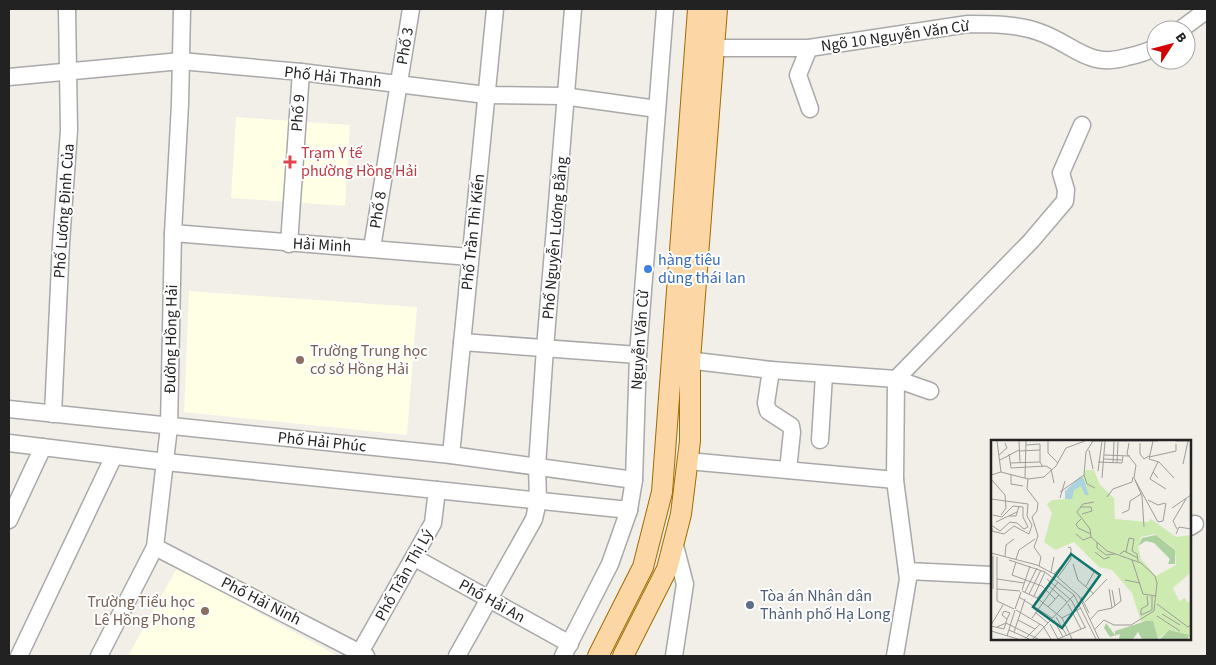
<svg xmlns="http://www.w3.org/2000/svg" width="1216" height="665" font-family="'Source Sans 3',sans-serif">
<style>
.education{fill:#ffffe5}
.lines{fill:none;stroke-linecap:round;stroke-linejoin:round}
.minor-casing{stroke:#a9a9a9;stroke-width:19}
.major-casing{stroke:#a06b00;stroke-width:22}
.minor{stroke:#fff;stroke-width:16}
.major{stroke:#fcd6a4;stroke-width:20}
.health-dot{fill:#e0444e;stroke:#fff;stroke-width:2}
.shop-dot{fill:#3f7fe0;stroke:#fff;stroke-width:2}
.education-dot{fill:#8d6e63;stroke:#fff;stroke-width:2}
.service-dot{fill:#5c6f8a;stroke:#fff;stroke-width:2}
.labels{text-anchor:middle;dominant-baseline:central;stroke-width:4;stroke-linejoin:round;paint-order:stroke}
.street-label{font-size:16px;fill:#222;stroke:#fff}
.health-label{font-size:16px;fill:#be3a42;stroke:#fff;text-anchor:start}
.shop-label{font-size:16px;fill:#366cbe;stroke:#fff;text-anchor:start}
.education-label{font-size:16px;fill:#785e54;stroke:#fff;text-anchor:start}
.service-label{font-size:16px;fill:#4e5e75;stroke:#fff;text-anchor:start}
.inset-road{fill:none;stroke:#9f9d99;stroke-width:1}
.view{fill:#0f766e;fill-opacity:0.15;stroke:#0f766e;stroke-width:2.5}
.inset-edge{fill:none;stroke:#222;stroke-width:2.5}
</style>
<rect width="100%" height="100%" fill="#f2efe9"/>
<!-- education -->
<g class="education">
<polygon points="236,117 350,125 345,206 231,198"/>
<polygon points="189,291 417,307 407,435 184,412"/>
<polygon points="177,568 336,655 335,656 128,656"/>
</g>
<g class="lines">
<!-- minor casing -->
<g class="minor-casing">
<g id="minor">
<polyline points="1180,30 1207,10"/>
<path d="M713 48H809L968 24C991 24 1017 24 1039 32 1074 44 1088 69 1127 57 1137 55 1147 52 1156 47"/>
<polyline points="809,48 798,75 810,109"/>
<polyline points="9,77 181,61 301,72 486,95 563,96 657,109"/>
<polyline points="173,233 470,257"/>
<polyline points="289,244 301,72"/>
<polyline points="372,248 411,9"/>
<polyline points="462,342 638,355"/>
<polyline points="678,359 771,370 896,379 930,391"/>
<polyline points="771,370 766,403 768,411 791,426 792,432 788,470"/>
<polyline points="9,409 451,455 634,480"/>
<polyline points="53,414 61,243 69,130 67,9"/>
<polyline points="820,440 824,375"/>
<polyline points="9,443 166,462 629,510"/>
<polyline points="451,455 495,9"/>
<polyline points="688,461 895,480"/>
<polyline points="9,520 43,447"/>
<polyline points="1190,527 1195,524"/>
<polyline points="155,547 366,656"/>
<polyline points="415,558 570,644"/>
<polyline points="907,571 992,575"/>
<polyline points="19,656 114,456"/>
<polyline points="99,656 155,547 169,427 173,233 180,104 182,9"/>
<polyline points="358,656 433,523 437,490"/>
<polyline points="457,656 534,519 538,501 537,466 545,348 573,9"/>
<polyline points="563,656 610,564 629,510 634,480 638,355 665,9"/>
<polyline points="674,656 685,584 674,542"/>
<polyline points="895,656 908,579 895,480 896,379 1031,241 1065,201 1066,190 1061,173 1082,125"/>
</g>
</g>
<!-- major casing -->
<g class="major-casing">
<g id="major">
<polyline points="598,656 643,567 662,492 698,9"/>
<polyline points="623,656 667,569 681,514 690,441 690,360 717,9"/>
</g>
</g>
<!-- minor -->
<use href="#minor" class="minor"/>
<!-- major -->
<use href="#major" class="major"/>
</g>
<!-- markers -->
<path class="health-dot" d="M287.5 154.5h5v5h5v5h-5v5h-5v-5h-5v-5h5z"/>
<circle class="shop-dot" cx="648" cy="269" r="5"/>
<g class="education-dot">
<circle cx="300" cy="360" r="5"/>
<circle cx="205" cy="611" r="5"/>
</g>
<circle class="service-dot" cx="750" cy="605" r="5"/>
<g class="labels">
<!-- street labels -->
<g class="street-label">
<text transform="translate(895 36) rotate(-8)">Ngõ 10 Nguyễn Văn Cừ</text>
<text transform="translate(405 46) rotate(-80)">Phố 3</text>
<text transform="translate(333 77) rotate(6)">Phố Hải Thanh</text>
<text transform="translate(298 113) rotate(-86)">Phố 9</text>
<text transform="translate(378 210) rotate(-81)">Phố 8</text>
<text transform="translate(64 211) rotate(-86)">Phố Lương Định Của</text>
<text transform="translate(473 232) rotate(-84)">Phố Trần Thì Kiến</text>
<text transform="translate(555 238) rotate(-85)">Phố Nguyễn Lương Bằng</text>
<text transform="translate(322 245) rotate(3)">Hải Minh</text>
<text transform="translate(171 339) rotate(-89)">Đường Hồng Hải</text>
<text transform="translate(640 340) rotate(-86)">Nguyễn Văn Cừ</text>
<text transform="translate(322 442) rotate(6)">Phố Hải Phúc</text>
<text transform="translate(404 575) rotate(-61)">Phố Trần Thị Lý</text>
<text transform="translate(261 601) rotate(27)">Phố Hải Ninh</text>
<text transform="translate(492 601) rotate(29)">Phố Hải An</text>
</g>
<!-- health labels -->
<g class="health-label">
<text x="301" y="153">Trạm Y tế<tspan x="301" dy="18">phường Hồng Hải</tspan></text>
</g>
<!-- shop labels -->
<g class="shop-label">
<text x="658" y="260">hàng tiêu<tspan x="658" dy="18">dùng thái lan</tspan></text>
</g>
<!-- education labels -->
<g class="education-label">
<text x="310" y="351">Trường Trung học<tspan x="310" dy="18">cơ sở Hồng Hải</tspan></text>
<text x="195" y="602" text-anchor="end">Trường Tiểu học<tspan x="195" dy="18">Lê Hồng Phong</tspan></text>
</g>
<!-- service labels -->
<g class="service-label">
<text x="760" y="596">Tòa án Nhân dân<tspan x="760" dy="18">Thành phố Hạ Long</tspan></text>
</g>
</g>
<!-- overview -->
<g transform="translate(991 440)">
<rect width="200" height="200" fill="#f2efe9"/>
<path d="M95 30H103L109 45 123 58 124 79 157 82 160 79 185 97 200 95V132L182 148 188 161 194 158 196 162 200 161V199L197 195 178 190 167 199 160 182H150L141 153 121 130 108 127 83 102 64 110 53 102 61 73 56 64 61 60 74 59 75 51 93 35ZM164 94 184 109 185 125 165 136 150 119 147 106 150 97Z" fill="#cdebb0" fill-rule="evenodd"/>
<path d="M165 95 184 110V124H177L179 119 163 103 155 101 147 106 151 98ZM155 181H162L167 199H151L147 192 142 199H128L129 194 119 197 113 188 115 183 124 195V191ZM178 190 198 195 197 199H169Z" fill="#add19e"/>
<path d="M89 37 92 38 98 55H94L90 46 83 50 81 59H74V51Z" fill="#aad3df"/>
<path class="inset-road" d="M6 1 10 32M28 1 29 23M57 1V13L67 23M100 1H167M162 1 158 19 168 22 183 38M184 1H200M138 3 136 14 145 25 143 38 167 82 172 81 175 63M149 3V14L153 19 158 16M35 5 49 4V22M98 10 102 29M28 11 49 10M18 14 20 28 55 26 60 29 63 43M8 15 16 8 14 3M113 15 139 16M158 17 185 11V4M113 19 131 20M9 20 28 10M107 22 131 23 132 16M19 23 49 22 52 27M122 23 123 2M126 23 127 2M192 24 197 1M107 31 111 1M162 32 159 39 175 49M20 34V44L32 46M0 35 10 32 37 39 53 37 65 26 75 8 94 1M93 35 95 12 102 1M93 35 96 44 104 48M34 38 35 1M111 38 114 1M167 38 162 32 167 22M0 39 14 55 15 68 10 75M37 39 36 49 47 63 46 71 41 77 47 96 43 107 50 117 48 126M144 40 151 56 153 87M69 52 93 35M116 57 122 49 141 42 142 37M69 58 74 41M0 59 37 64 36 76 41 85 38 94 23 86 13 94 1 91V88M157 60 167 65 174 63M89 67H100L101 71 91 74M181 68 200 55M131 73 138 70 139 61 150 54M18 76H25L28 66M90 79 85 84 87 88 100 94M5 82 26 72M0 85 9 91 19 82 26 83 33 89 37 87 32 77V67L22 66 11 77 2 75M186 89 182 81 195 59M85 94 92 100 100 97M185 94 188 87 200 89M100 97 116 111 150 123 164 136 166 143 163 171 140 185H123L113 180 104 189M100 97 99 89 86 72 92 64 103 62M106 102V108L115 115 124 114M104 112 113 119 119 117M135 112 138 98 143 99 141 111 146 114 147 121M0 113 46 125 63 134 88 156 108 199M129 114 133 111 147 118M14 116 15 105 23 99M6 117V161L23 169M25 119 28 110 44 99M18 120 54 132 83 155 105 199M141 120 152 154 165 156M25 122 21 135 51 146 64 159M82 124 87 140 103 154M60 132 63 117M63 134 74 122M67 137 80 119V108L77 107M6 139 33 143M56 139 81 161 94 187M134 140 149 143M57 145 76 162M95 146 103 132M2 149V116M6 149 29 151M118 149 121 168M31 150 39 126M121 150 124 166M31 151 46 158 71 178 81 199M34 152 46 128M38 154 50 130M43 156 54 132M28 157 61 178M90 157 98 173M46 158 63 138M94 162 116 139M77 164 90 189M166 164 197 187 200 185M57 167 68 155M24 169 30 152M25 170 52 186 60 199M44 172 57 183M171 174 189 185M150 175 161 170V156M150 175V169L157 165 156 156M166 176 189 191M65 177 76 196M41 178 67 142M71 178 90 168M27 180 44 189M63 180 72 197M99 180 107 171 121 168 130 161 128 148M59 184 67 199M0 185 12 165M0 186 13 189 16 179 19 173 13 171 11 175 16 179M6 187 15 183 47 199M18 190 38 199M0 191 27 199M23 192 34 159M16 196 24 170M35 198 49 184M42 199 83 155M67 199 95 187"/>
<path class="view" d="M80 114 109 135 71 188 42 167Z"/>
<rect width="200" height="200" class="inset-edge"/>
</g>
<!-- border -->
<rect width="1216" height="665" fill="none" stroke="#222222" stroke-width="20"/>
<!-- north arrow -->
<g transform="translate(1171 45) rotate(54)"><circle r="24" fill="#ffffff" stroke="#a7a7a7"/>
<path d="M0-4L9 19L0 12L-9 19Z" fill="#d40000"/>
<text y="-8" font-size="14" font-weight="bold" text-anchor="middle" fill="#222222">B</text>
</g>
</svg>
